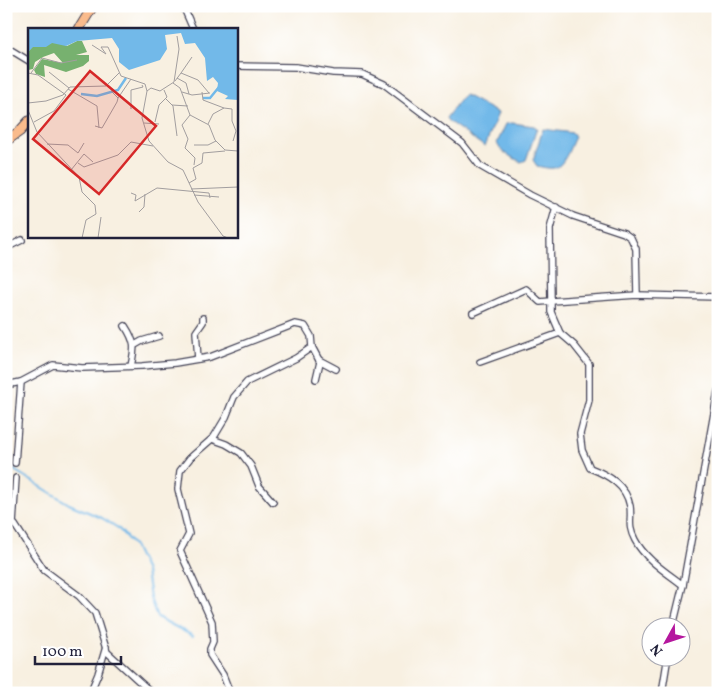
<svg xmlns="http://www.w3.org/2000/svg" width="724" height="699" font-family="Vollkorn,serif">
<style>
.water{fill:#72b9e9;stroke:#4a6e92}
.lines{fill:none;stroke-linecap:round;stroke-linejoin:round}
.stream{stroke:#72b9e9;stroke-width:2}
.minor-casing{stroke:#424154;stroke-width:8}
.primary-casing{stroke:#424154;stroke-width:11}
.minor{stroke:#fff;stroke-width:5.5}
.primary{stroke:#fabb8c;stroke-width:9}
.inset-river{fill:none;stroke:#72b9e9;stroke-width:2.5}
.inset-road{fill:none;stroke:#a29e9f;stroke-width:1}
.view{fill:#d62828;fill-opacity:0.15;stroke:#d62828;stroke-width:2.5}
.inset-edge{fill:none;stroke:#22223b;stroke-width:2.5}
</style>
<rect width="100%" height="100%" fill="#fff"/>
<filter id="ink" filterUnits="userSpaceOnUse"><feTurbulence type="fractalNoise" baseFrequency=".02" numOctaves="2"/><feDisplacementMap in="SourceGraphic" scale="10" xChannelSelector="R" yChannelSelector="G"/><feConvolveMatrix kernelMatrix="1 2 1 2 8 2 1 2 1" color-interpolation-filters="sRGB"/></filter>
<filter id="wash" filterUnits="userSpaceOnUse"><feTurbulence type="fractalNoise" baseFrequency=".0096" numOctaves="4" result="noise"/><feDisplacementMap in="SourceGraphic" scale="20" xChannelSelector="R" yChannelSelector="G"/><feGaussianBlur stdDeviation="1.12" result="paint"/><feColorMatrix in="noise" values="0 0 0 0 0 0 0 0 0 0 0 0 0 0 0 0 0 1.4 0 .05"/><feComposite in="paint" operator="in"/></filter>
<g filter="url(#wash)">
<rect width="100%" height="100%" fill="#f8f0e1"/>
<!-- water -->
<g class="water">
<polygon points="465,95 498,113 485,147 448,121 446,118 461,98"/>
<path d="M512 123 534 126 537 128 526 160 521 162C512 157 500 152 497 143L506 124Z"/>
<path d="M543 129 573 133 575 137C570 146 565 166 554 168 549 169 542 167 537 166L533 160Z"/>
</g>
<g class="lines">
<!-- stream -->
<polyline class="stream" points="6,465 69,504 102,518 118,528 134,546 146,571 150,598 157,617 193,636"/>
</g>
</g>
<g filter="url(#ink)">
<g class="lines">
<!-- minor casing -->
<g class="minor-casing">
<g id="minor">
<polyline points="183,6 193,29"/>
<polyline points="6,47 29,61"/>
<polyline points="236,66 296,67 333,73 362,74 384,84 462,143 480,166 530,195 573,216 624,233 631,238 636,249 637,295"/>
<polyline points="556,207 550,229 551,301 637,295 718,297"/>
<polyline points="6,248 22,240"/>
<polyline points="473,313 526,289 540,302 551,301 551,312 560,333"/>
<path d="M125 326C136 343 135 348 131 366"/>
<polyline points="135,345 142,341 159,336"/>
<polyline points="198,359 196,332 203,322 203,318"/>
<polyline points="319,360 336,369"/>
<path d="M480 362 560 333 574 345 589 364V400L580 434 582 450 590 468C608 475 626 485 630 506 632 520 627 525 635 540 645 559 666 572 683 585"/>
<polyline points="6,385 21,382"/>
<polyline points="212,439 226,444 241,453 251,466 259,486 273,502"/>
<polyline points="15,463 21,382 53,365 82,368 142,366 175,363 210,357 295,324 305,326 311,336 312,347 320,362 316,379"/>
<polyline points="6,518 15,525 44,570 79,596 95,613 107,652 152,693"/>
<polyline points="13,524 16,478"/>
<polyline points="673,626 683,585 718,391"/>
<polyline points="90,693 98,674 106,647"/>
<polyline points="230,693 223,675 210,655 210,649 213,642 212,622 180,551 189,534 178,489 180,471 190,458 214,437 226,417 234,397 247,382 296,358 312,347"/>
<polyline points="662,693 668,656"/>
</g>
</g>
<!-- primary casing -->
<g class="primary-casing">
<g id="primary">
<polyline points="79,29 93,6"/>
<polyline points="6,141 20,131 29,121"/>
</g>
</g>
<!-- minor -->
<use href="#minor" class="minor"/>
<!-- primary -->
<use href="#primary" class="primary"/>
</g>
</g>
<!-- overview -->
<g transform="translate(28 28)">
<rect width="210" height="210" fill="#f8f0e1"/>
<path d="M49 13H54L59 24 48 27H61V33L55 38 38 44 16 37 17 49 8 46 6 42 14 31 35 35 26 25 15 29 7 34 5 41 0 42V24L5 18 30 14 39 18Z" fill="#77b16f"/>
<path d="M0 0H210V72L197 71 200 68 189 63 190 55 185 49 179 53 177 30 167 15 157 16 153 5 137 7 139 21 132 32 101 42 91 34V21L84 10 49 13 38 18 24 15 18 19H5L0 24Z" fill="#72b9e9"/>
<path class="inset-river" d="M53 66 69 68 90 62 98 50M175 70H182L191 59"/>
<path class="inset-road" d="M64 17 78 26 73 19H80L93 48 117 56 119 63 123 60 132 63 146 54 151 21 149 8M21 44 41 60M0 45 10 47 38 67 26 83 6 94M3 45 14 30 33 35 49 32M153 45 164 29M149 50 158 55 161 66M147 53 153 45 170 52 181 65M145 55 152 60 162 87 181 97 187 112 197 122 210 123M40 61 69 78 71 100M119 63 114 90 121 113 140 134 155 142 170 174 195 208 200 210M154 64 164 67 182 65M174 64 175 72 196 80 185 86 180 96M90 70 103 51M138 71 145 78 149 108M0 75 18 73 35 67 42 59 78 58 91 45M144 77 160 78M196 80 204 81V93L208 103 205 113M103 81V62L115 59 114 57M0 82 9 104 51 149 54 164 67 177 68 186 58 192 54 210M162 87 154 97 160 111 157 120 167 130 166 137M127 94 131 77 139 69 136 62M116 95 131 96M67 98 74 100 89 74 90 70 83 63M19 116 40 117 50 125 56 115M166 117H180L188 113M50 135 56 139 90 127 103 114 125 118M43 142 56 126 65 134M161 155 168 151 165 140 174 135 175 125 197 123M163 161 210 159M103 165 108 167 107 173 129 160 181 165 182 170M166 167 191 169M111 184 116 179 117 166M70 210 73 189"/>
<path class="view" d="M62 43 128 98 71 166 5 111Z"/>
<rect width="210" height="210" class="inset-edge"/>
</g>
<!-- margin -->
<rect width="724" height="699" fill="none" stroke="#fff" stroke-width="25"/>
<!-- north arrow -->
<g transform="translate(666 642) rotate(230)"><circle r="24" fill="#ffffff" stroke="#a7a7b1"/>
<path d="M0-4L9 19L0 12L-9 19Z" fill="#b5179e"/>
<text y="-8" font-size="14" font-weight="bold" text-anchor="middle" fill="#22223b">N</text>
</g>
<!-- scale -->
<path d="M35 656v8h86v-8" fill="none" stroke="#22223b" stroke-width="2.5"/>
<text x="42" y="656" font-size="15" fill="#22223b" stroke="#ffffff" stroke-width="4" paint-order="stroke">100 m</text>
</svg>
